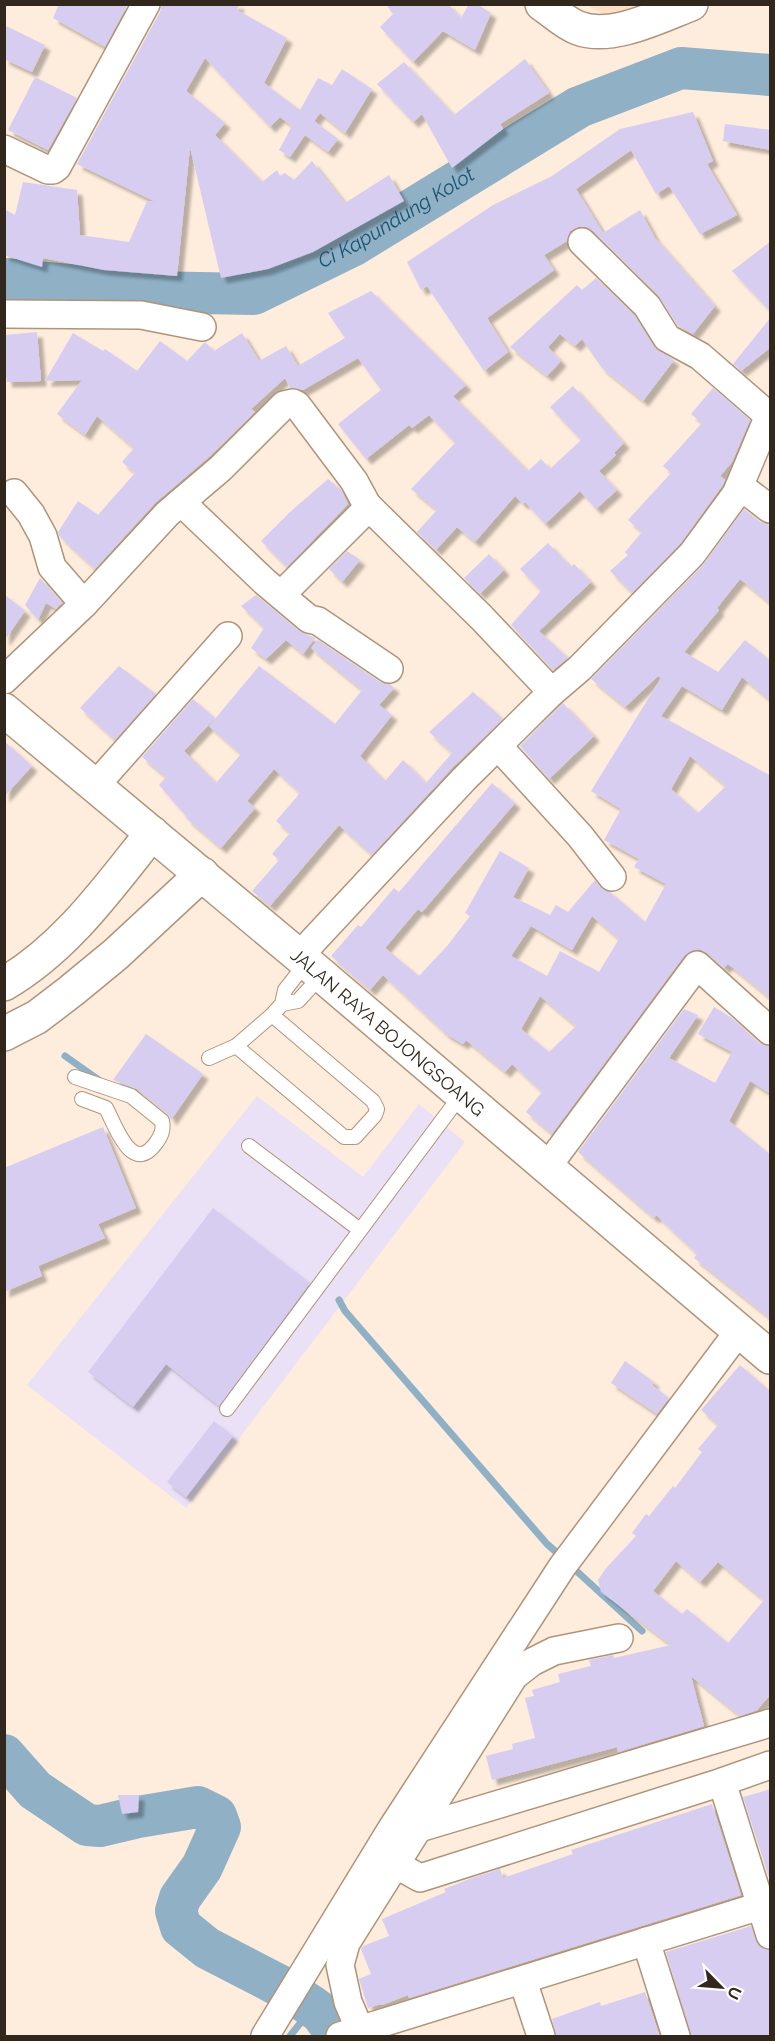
<svg xmlns="http://www.w3.org/2000/svg" width="775" height="2041" font-family="Raleway,sans-serif">
<style>
.built{fill:#fbe0c5}
.medical{fill:#eae1f6}
.lines{fill:none;stroke-linecap:round;stroke-linejoin:round}
.stream{stroke:#8fb0c5;stroke-width:7}
.river{stroke:#8fb0c5;stroke-width:42}
.building{fill:#d6cdf0;fill-rule:evenodd;filter:url(#shadow)}
.service-casing{stroke:#af947a;stroke-width:16}
.minor-casing{stroke:#af947a;stroke-width:30}
.tertiary-casing{stroke:#af947a;stroke-width:36}
.primary-casing{stroke:#af947a;stroke-width:36}
.service{stroke:#fff;stroke-width:14}
.minor{stroke:#fff;stroke-width:27}
.tertiary{stroke:#fff;stroke-width:33}
.primary{stroke:#fff;stroke-width:33}
.labels{text-anchor:middle;dominant-baseline:central;stroke-width:5;stroke-linejoin:round;paint-order:stroke}
.street-label{font-size:18px;fill:#31271c;stroke:#fdfdfd}
.water-label{font-size:20px;font-style:italic;fill:#185270;stroke:#fdfdfd}
</style>
<defs>
<filter id="shadow"><feDropShadow dx="5.5" dy="5.5" stdDeviation="1.5" flood-color="#0004"/></filter>
</defs>
<rect width="100%" height="100%" fill="#feecdc"/>
<!-- built -->
<polygon class="built" points="586,5 662,5 637,14 602,13"/>
<!-- medical -->
<polygon class="medical" points="257,1096 363,1177 419,1104 465,1142 186,1508 27,1385"/>
<g class="lines">
<!-- stream -->
<g class="stream">
<polyline points="65,1056 99,1080"/>
<polyline points="339,1300 345,1311 547,1544 563,1558"/>
<polyline points="571,1566 642,1631"/>
<polyline points="290,2036 302,2021 310,2005"/>
</g>
<!-- river -->
<g class="river">
<path id="s1" d="M4 279 144 292 254 294 352 246 579 107 681 68 770 75"/>
<polyline points="4,1755 35,1790 87,1825 100,1826 138,1817 198,1807 216,1816 220,1827 202,1867 180,1898 176,1911 181,1927 207,1948 284,1988 310,2005 321,2013 338,2036"/>
</g>
</g>
<!-- building -->
<g class="building">
<polygon points="59,4 128,4 105,47 53,18"/>
<polygon points="162,4 239,4 237,10 287,38 264,83 300,110 318,78 332,85 342,69 372,89 345,133 320,113 314,121 338,139 328,152 305,135 290,157 279,150 292,126 280,117 270,127 205,58 186,91 225,123 215,135 262,182 277,170 280,176 285,173 294,180 312,161 345,203 389,175 404,201 313,252 268,269 221,278 190,147 177,276 104,270 43,258 42,267 4,255 4,209 15,215 23,182 77,190 80,235 129,242 147,201 156,202 77,164 160,12"/>
<polygon points="386,4 448,4 461,18 469,4 477,4 491,13 475,50 443,31 413,62 380,27 393,14"/>
<polygon points="4,25 45,45 32,72 4,59"/>
<polygon points="525,59 549,93 500,124 503,129 452,168 422,114 413,122 377,84 404,62 454,115"/>
<polygon points="35,77 77,98 48,150 8,130"/>
<polygon points="693,112 713,161 707,164 737,215 700,234 669,186 656,194 631,150 576,189 603,233 640,210 655,238 715,306 693,334 678,326 658,295 593,231 586,227 578,227 570,231 567,241 544,255 554,270 487,318 508,352 484,371 427,286 421,290 407,262 493,205 552,176 620,129"/>
<polygon points="725,124 771,130 771,150 723,141"/>
<polygon points="771,241 771,312 732,271"/>
<polygon points="596,278 635,316 654,347 674,360 643,401 602,368 582,339 575,346 560,334 548,347 561,361 547,376 510,347 577,285 582,290"/>
<polygon points="371,291 466,385 453,396 528,471 541,459 550,469 581,440 550,407 573,386 624,443 614,453 616,455 599,471 617,490 596,509 580,491 545,524 525,502 523,504 515,496 475,542 457,527 436,550 417,532 437,510 411,489 455,443 429,415 412,428 409,425 366,459 338,424 381,390 358,358 303,390 290,388 285,378 251,409 255,412 210,456 155,503 95,569 60,537 58,532 78,501 98,515 135,473 122,462 134,448 97,416 85,435 57,414 82,380 45,381 73,333 103,351 105,349 137,371 160,341 187,361 205,342 214,351 242,333 259,361 286,346 298,366 345,338 328,313"/>
<polygon points="771,317 771,347 741,371 733,364"/>
<polygon points="37,332 41,381 7,382 4,365 4,335"/>
<polygon points="713,388 750,420 732,462 720,476 725,480 722,486 680,544 632,593 610,571 628,555 625,552 642,532 628,520 671,473 663,466 702,423 691,414"/>
<polygon points="328,479 341,490 348,504 287,567 261,541 289,513"/>
<path d="M744 509 760 522 771 524V604L740 579 717 608 719 610 684 652 718 672 745 640 771 661V701L742 677 722 710 682 686 661 716 771 776V999L728 964 724 968 707 953 699 949 691 951 684 956 552 1134 526 1112 542 1092 512 1064 505 1072 466 1040 463 1044 446 1034 383 975 370 990 331 956 358 925 361 927 394 888 399 892 492 783 515 803 422 912 418 909 385 948 419 976 448 945 470 916 465 913 500 851 529 868 513 897 550 915 556 905 568 912 595 880 600 887 610 892 645 922 666 884 634 867 639 859 604 840 621 809 591 791 661 678 658 676 625 707 591 679 703 565ZM690 756 726 786 698 813 671 789ZM592 916 619 939 599 972 560 951 547 976 511 956 531 926 572 950ZM540 996 576 1026 549 1052 521 1029Z"/>
<polygon points="548,543 571,567 574,564 591,582 539,631 568,658 553,670 511,625 541,591 520,569"/>
<polygon points="347,551 360,560 342,582 329,569"/>
<polygon points="489,554 504,570 480,594 464,578"/>
<polygon points="40,578 62,603 56,609 46,603 38,620 25,605"/>
<polygon points="4,594 25,611 4,641"/>
<polygon points="256,595 299,631 315,638 303,654 286,640 266,659 251,648 264,628 241,606"/>
<polygon points="318,640 380,682 390,684 394,688 379,705 392,715 360,756 385,781 403,760 426,783 452,753 429,732 473,692 503,719 452,768 372,855 339,825 270,906 252,891 279,860 272,854 290,833 276,821 300,793 274,769 247,801 255,808 221,848 186,818 187,817 159,785 166,777 142,757 193,699 215,718 184,751 216,783 241,754 209,726 259,666 335,724 362,690 311,648"/>
<polygon points="119,666 156,694 115,740 80,708"/>
<polygon points="563,703 594,736 549,779 520,746"/>
<polygon points="4,741 32,766 4,797"/>
<polygon points="714,1007 732,1018 759,1043 771,1046 771,1094 750,1081 729,1121 771,1155 771,1319 694,1258 697,1254 656,1215 654,1218 578,1152 684,1009 698,1015 669,1058 715,1083 732,1052 698,1034"/>
<polygon points="146,1034 203,1074 171,1120 168,1114 137,1089 113,1080"/>
<polygon points="103,1127 136,1208 98,1224 105,1238 38,1266 42,1276 4,1292 4,1168"/>
<polygon points="213,1208 310,1283 219,1406 166,1364 133,1407 88,1372"/>
<polygon points="625,1361 654,1382 652,1385 669,1398 657,1414 611,1383"/>
<path d="M740 1365 771 1392V1694L757 1710 740 1716 691 1676 704 1726 618 1752 617 1747 492 1780 486 1756 513 1749 512 1744 535 1738 525 1698 534 1696 532 1690 560 1682 558 1674 591 1666 589 1660 613 1655 614 1658 671 1645 601 1592 598 1580 607 1567 636 1536 632 1533 646 1514 649 1516 673 1486 675 1488 702 1452 698 1449 718 1425 701 1410ZM676 1561 700 1582 718 1562 764 1600 728 1643 687 1609 682 1614 653 1591Z"/>
<polygon points="214,1421 233,1436 186,1497 167,1482"/>
<polygon points="771,1789 771,1884 743,1797"/>
<polygon points="118,1795 139,1795 138,1812 122,1814"/>
<polygon points="712,1804 741,1895 409,1998 408,1995 382,2005 381,2004 368,2008 359,1979 371,1974 361,1949 363,1946 389,1936 382,1919 446,1892 444,1889 472,1878 500,1869 503,1878 573,1854 571,1850"/>
<polygon points="751,1926 759,1946 771,1950 771,2037 691,2037 666,1952"/>
<polygon points="645,1992 660,2037 557,2037 552,2019 600,2002 601,2006"/>
</g>
<g class="lines">
<!-- service casing -->
<g class="service-casing">
<g id="service">
<polyline points="282,1004 298,1001 321,976"/>
<polyline points="236,1046 344,1137 355,1137 375,1115 377,1109 373,1101 272,1015"/>
<polyline points="209,1058 236,1046 272,1015 282,1004 285,990 306,963"/>
<path d="M75 1077 131 1096 162 1121C164 1130 161 1136 156 1143 132 1176 116 1127 106 1108L82 1099"/>
<polyline points="249,1146 360,1230"/>
<polyline points="227,1409 461,1095"/>
</g>
</g>
<!-- minor casing -->
<g class="minor-casing">
<g id="minor">
<polyline points="4,149 48,170 53,170 57,167 146,4"/>
<polyline points="582,242 647,306 667,338 700,356 769,416"/>
<polyline points="4,314 141,315 202,327"/>
<polyline points="740,486 770,509"/>
<polyline points="14,493 31,514 43,536 52,567 84,604"/>
<polyline points="181,502 265,582 309,619 318,621 389,669"/>
<polyline points="281,595 369,507"/>
<polyline points="4,680 84,604 167,514 221,468 284,405 293,403 297,405 354,481 367,505 482,618 552,692"/>
<polyline points="498,746 580,836 612,877"/>
<polyline points="95,786 228,636"/>
<polyline points="299,956 464,779 552,692 580,668 692,554 736,494 770,413"/>
<polyline points="547,1167 697,965 770,1031"/>
<polyline points="722,1782 770,1935"/>
<polyline points="416,1829 770,1723"/>
<polyline points="395,1864 420,1878 722,1782 770,1765"/>
<polyline points="646,1941 676,2036"/>
<polyline points="523,1981 541,2036"/>
<polyline points="360,2030 348,2002 340,1965 346,1943 514,1676 532,1662 554,1651 619,1638"/>
<polyline points="265,2036 392,1828 562,1567 739,1331"/>
<polyline points="340,2036 770,1903"/>
</g>
</g>
<!-- tertiary casing -->
<g class="tertiary-casing">
<g id="tertiary">
<path d="M542 4C554 12 565 23 578 28 611 41 660 16 691 4"/>
<path d="M4 984C66 948 108 888 152 833"/>
<polyline points="4,1034 37,1017 71,991 116,954 202,874"/>
</g>
</g>
<!-- primary casing -->
<g class="primary-casing">
<g id="primary">
<path id="s2" d="M4 710 299 956 770 1357"/>
</g>
</g>
<!-- service -->
<use href="#service" class="service"/>
<!-- minor -->
<use href="#minor" class="minor"/>
<!-- tertiary -->
<use href="#tertiary" class="tertiary"/>
<!-- primary -->
<use href="#primary" class="primary"/>
</g>
<g class="labels">
<!-- street labels -->
<g class="street-label">
<text stroke="none"><textPath href="#s2" startOffset="501">JALAN RAYA BOJONGSOANG</textPath></text>
</g>
<!-- water labels -->
<g class="water-label">
<text stroke="none"><textPath href="#s1" startOffset="412">Ci Kapundung Kolot</textPath></text>
</g>
</g>
<!-- border -->
<rect width="775" height="2041" fill="none" stroke="#31271c" stroke-width="12"/>
<!-- north arrow -->
<g transform="translate(721 1987) rotate(115)" stroke="#fdfdfd" stroke-width="4.5" paint-order="stroke">
<path d="M0-4.5L10 22L0 15L-10 22Z" fill="#31271c"/>
<text y="-9" font-size="16" font-weight="bold" text-anchor="middle" fill="#31271c">U</text>
</g>
</svg>
